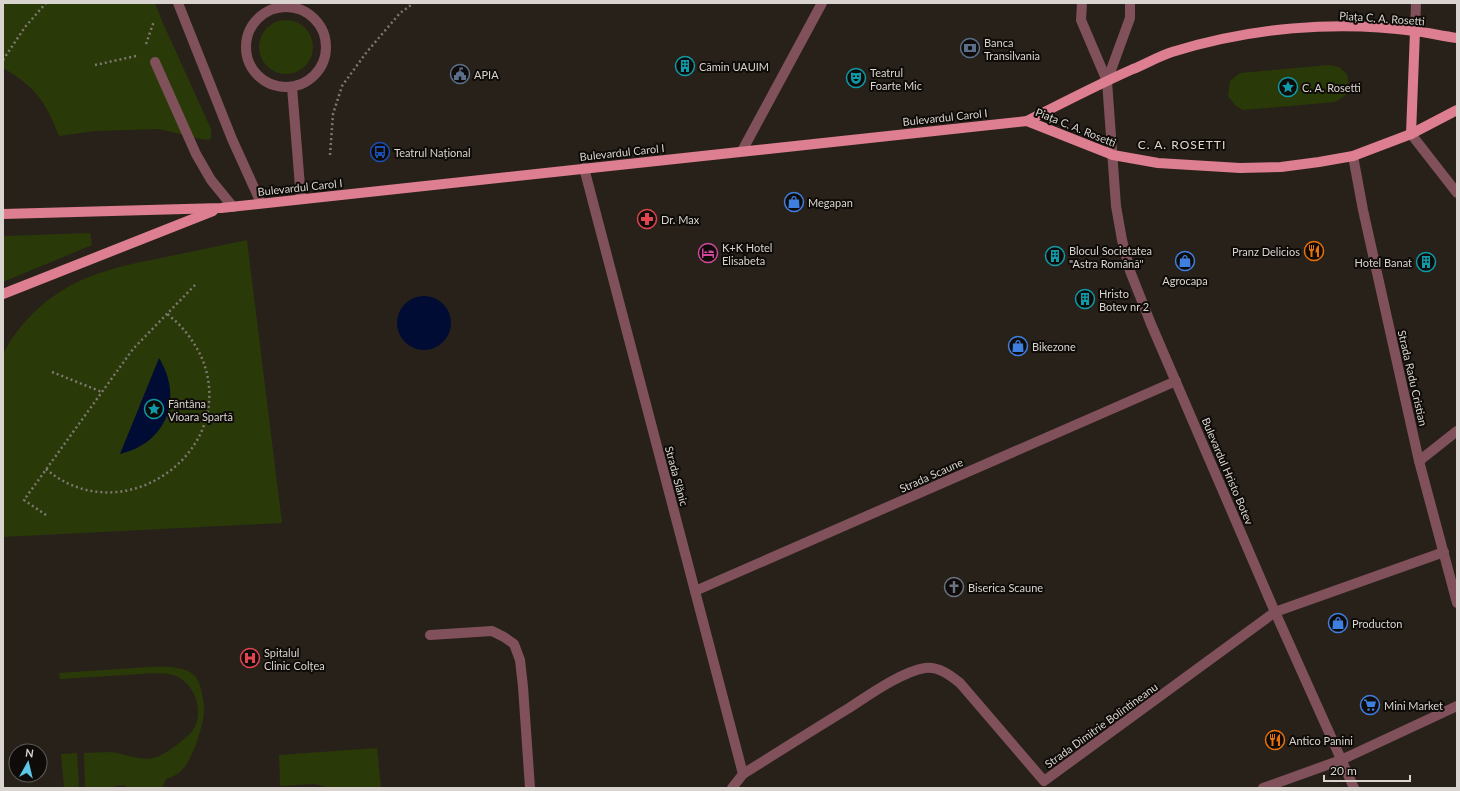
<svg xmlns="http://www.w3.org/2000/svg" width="1460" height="791" font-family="Lato,sans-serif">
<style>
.green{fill:#2a3908}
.water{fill:#010c34}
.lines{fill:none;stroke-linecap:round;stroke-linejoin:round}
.path{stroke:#7e7871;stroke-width:2.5;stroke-dasharray:2 3;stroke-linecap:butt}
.service{stroke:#80515a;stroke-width:10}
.minor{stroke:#80515a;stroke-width:10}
.tertiary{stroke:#80515a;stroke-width:10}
.primary{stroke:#dd7e91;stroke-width:10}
.labels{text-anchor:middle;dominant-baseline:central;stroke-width:4;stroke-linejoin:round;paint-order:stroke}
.street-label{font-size:11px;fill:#d9d4cf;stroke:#0e0b08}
.poi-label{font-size:11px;fill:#d9d4cf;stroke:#0e0b08;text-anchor:start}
.neighbourhood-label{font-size:12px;letter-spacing:1px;fill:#e1d7cc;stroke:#0e0b08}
</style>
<rect width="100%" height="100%" fill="#282119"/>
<!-- green -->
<g class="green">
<path d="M3 3H155L162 21 211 129V138L209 140 201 139 159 129 95 131 59 136C45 101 36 87 3 68Z"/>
<circle cx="286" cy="47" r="27"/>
<polygon points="1329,65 1339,67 1347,74 1349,85 1345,96 1335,102 1243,110 1236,106 1228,96 1230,81 1240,73"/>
<polygon points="90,233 92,245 3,282 3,236"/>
<path d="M247 240 282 523 3 537V354C20 321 49 294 84 279 109 268 140 262 166 257 193 251 220 246 247 240Z"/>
<path d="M149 667C163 667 182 665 194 675 201 681 205 704 204 713 202 729 193 759 182 770 178 775 171 777 166 779L162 788H129L124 785 115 786 112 788H85L84 753C93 753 103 752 112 752 126 754 142 762 157 757 164 755 189 737 193 730 206 710 193 678 169 674 156 672 141 674 127 675 104 676 82 678 60 679L59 673Z"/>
<polygon points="377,748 381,788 330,788 314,784 280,786 279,755"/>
<polygon points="77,753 79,788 64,788 61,754"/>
</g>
<!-- water -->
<g class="water">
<circle cx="424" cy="323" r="27"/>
<path d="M159 358C184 399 166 443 120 454Z"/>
</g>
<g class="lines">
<!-- path -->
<g class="path">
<polyline points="146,44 154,21"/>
<polyline points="3,60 25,27 46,3"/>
<polyline points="95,65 136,56"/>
<polyline points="330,155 333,114 342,86 366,53 400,13 414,3"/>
<polyline points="52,372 102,392"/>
<path d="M46 469C123 535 242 450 201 356 193 340 182 325 167 314"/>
<polyline points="46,515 24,500 133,349 195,285"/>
</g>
<!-- service -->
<g class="service">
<polyline points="178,3 232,139 261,203"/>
<circle cx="286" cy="47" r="40"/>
<polyline points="155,62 196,154 211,180 233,207"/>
<polyline points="292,87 301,199"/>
<polyline points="430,635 492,631 504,637 514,644 520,660 523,687 530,788"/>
</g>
<!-- minor -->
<g class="minor">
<polyline points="1411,134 1457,193"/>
<polyline points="742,151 822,3"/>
<polyline points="1353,156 1363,210 1419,461 1457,603"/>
<polyline points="584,168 743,774 732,788"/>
<polyline points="1419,461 1457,431"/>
<polyline points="695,591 1176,381"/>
<path d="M743 774C778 752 813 730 849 708 869 695 901 672 925 668 938 666 950 675 960 683L1044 781 1275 612 1444 552"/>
<polyline points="1263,788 1341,760 1457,706"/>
</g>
<!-- tertiary -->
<g class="tertiary">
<polyline points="1082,3 1081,20 1107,81 1116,206 1122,240 1130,271 1151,324 1275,612 1354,788"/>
<polyline points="1415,31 1416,3"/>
<polyline points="1107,81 1130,18 1130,3"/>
</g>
<!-- primary -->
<g class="primary">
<polyline points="1027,121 1113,155 1158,163 1240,168 1281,167 1319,162 1353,156 1411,134 1457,110"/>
<polyline points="1411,134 1415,31"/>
<path d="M3 214 221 208 1027 121C1062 103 1097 85 1133 69 1146 64 1159 56 1172 52 1250 28 1335 20 1415 31 1429 33 1443 36 1457 38"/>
<polyline points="3,294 213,211"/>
</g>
</g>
<!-- icons -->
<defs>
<g id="bank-ring" transform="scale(1)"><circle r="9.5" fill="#0e0b08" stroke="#5c6f8a" stroke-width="1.5"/><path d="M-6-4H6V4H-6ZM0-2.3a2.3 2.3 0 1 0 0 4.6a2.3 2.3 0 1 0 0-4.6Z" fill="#5c6f8a"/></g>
<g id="building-ring" transform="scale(1)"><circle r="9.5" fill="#0e0b08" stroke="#0f9aa8" stroke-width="1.5"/><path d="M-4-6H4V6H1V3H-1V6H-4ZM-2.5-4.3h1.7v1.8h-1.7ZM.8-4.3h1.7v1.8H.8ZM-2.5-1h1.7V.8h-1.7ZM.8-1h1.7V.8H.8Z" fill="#0f9aa8"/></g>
<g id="civic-ring" transform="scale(1)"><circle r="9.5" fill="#0e0b08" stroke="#5c6f8a" stroke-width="1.5"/><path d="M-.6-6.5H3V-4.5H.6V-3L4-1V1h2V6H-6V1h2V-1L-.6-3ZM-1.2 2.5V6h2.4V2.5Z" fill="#5c6f8a"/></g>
<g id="theatre-ring" transform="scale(1)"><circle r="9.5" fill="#0e0b08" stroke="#0f9aa8" stroke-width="1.5"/><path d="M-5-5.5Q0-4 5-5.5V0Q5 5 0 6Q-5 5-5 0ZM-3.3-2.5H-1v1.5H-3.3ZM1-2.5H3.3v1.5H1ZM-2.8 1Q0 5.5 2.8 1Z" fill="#0f9aa8"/></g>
<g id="sight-ring" transform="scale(1)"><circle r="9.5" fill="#0e0b08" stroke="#0f9aa8" stroke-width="1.5"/><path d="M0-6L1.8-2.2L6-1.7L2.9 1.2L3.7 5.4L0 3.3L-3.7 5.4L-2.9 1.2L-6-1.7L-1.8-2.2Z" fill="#0f9aa8"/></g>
<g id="bus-ring" transform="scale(1)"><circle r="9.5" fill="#0e0b08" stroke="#1a4fb4" stroke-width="1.5"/><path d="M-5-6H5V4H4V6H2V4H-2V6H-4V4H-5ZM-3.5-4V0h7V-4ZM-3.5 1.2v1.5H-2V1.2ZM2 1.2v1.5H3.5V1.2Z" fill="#1a4fb4"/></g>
<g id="shop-ring" transform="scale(1)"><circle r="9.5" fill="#0e0b08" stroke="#3f7fe0" stroke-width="1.5"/><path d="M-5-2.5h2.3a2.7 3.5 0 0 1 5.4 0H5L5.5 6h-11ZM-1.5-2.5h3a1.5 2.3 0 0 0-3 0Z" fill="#3f7fe0"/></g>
<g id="pharmacy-ring" transform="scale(1)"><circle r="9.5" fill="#0e0b08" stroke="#e0444e" stroke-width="1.5"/><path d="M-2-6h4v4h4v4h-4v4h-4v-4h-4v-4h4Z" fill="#e0444e"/></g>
<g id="restaurant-ring" transform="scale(1)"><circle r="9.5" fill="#0e0b08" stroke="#e8710a" stroke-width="1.5"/><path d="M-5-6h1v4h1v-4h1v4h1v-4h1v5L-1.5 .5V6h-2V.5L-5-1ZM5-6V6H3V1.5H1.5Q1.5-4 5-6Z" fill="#e8710a"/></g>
<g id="hotel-ring" transform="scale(1)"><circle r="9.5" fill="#0e0b08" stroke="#d1479c" stroke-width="1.5"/><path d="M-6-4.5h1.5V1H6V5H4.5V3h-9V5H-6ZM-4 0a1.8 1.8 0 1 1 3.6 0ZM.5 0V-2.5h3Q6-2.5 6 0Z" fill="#d1479c"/></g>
<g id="church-ring" transform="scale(1)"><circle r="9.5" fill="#0e0b08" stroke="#6b7280" stroke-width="1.5"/><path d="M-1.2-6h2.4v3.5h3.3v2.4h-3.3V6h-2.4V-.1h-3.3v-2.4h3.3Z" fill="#6b7280"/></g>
<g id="hospital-ring" transform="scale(1)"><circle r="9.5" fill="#0e0b08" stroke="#e0444e" stroke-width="1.5"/><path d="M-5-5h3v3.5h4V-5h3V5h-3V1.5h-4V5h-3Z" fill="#e0444e"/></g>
<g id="supermarket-ring" transform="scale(1)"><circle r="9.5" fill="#0e0b08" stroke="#3f7fe0" stroke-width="1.5"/><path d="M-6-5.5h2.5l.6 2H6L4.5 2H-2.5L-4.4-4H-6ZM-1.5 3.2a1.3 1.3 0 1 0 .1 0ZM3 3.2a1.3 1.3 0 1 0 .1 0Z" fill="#3f7fe0"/></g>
</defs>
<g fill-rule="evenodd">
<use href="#bank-ring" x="970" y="48"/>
<use href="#building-ring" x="685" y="66"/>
<use href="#civic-ring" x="460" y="74"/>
<use href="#theatre-ring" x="856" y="78"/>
<use href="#sight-ring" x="1288" y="87"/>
<use href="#bus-ring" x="380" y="152"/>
<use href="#shop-ring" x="794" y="202"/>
<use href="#pharmacy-ring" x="647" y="219"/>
<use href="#restaurant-ring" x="1314" y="251"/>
<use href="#hotel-ring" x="708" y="253"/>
<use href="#building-ring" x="1055" y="256"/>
<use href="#shop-ring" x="1185" y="261"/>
<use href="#building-ring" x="1426" y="262"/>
<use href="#building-ring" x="1085" y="299"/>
<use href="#shop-ring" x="1018" y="346"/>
<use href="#sight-ring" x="154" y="409"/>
<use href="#church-ring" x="954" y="587"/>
<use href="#shop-ring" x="1338" y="623"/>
<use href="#hospital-ring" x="250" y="658"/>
<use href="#supermarket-ring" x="1370" y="705"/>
<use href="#restaurant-ring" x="1275" y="740"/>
</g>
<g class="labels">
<!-- street labels -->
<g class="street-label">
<text transform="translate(1382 18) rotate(4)">Piața C. A. Rosetti</text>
<text transform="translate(945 117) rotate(-6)">Bulevardul Carol I</text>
<text transform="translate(1076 127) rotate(22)">Piața C. A. Rosetti</text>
<text transform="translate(622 152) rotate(-6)">Bulevardul Carol I</text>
<text transform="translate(300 187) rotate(-6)">Bulevardul Carol I</text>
<text transform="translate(1413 378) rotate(77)">Strada Radu Cristian</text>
<text transform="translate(1228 471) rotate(67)">Bulevardul Hristo Botev</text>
<text transform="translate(931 475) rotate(-24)">Strada Scaune</text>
<text transform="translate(677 476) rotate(75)">Strada Slănic</text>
<text transform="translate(1101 725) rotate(-36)">Strada Dimitrie Bolintineanu</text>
</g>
<!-- poi labels -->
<g class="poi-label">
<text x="984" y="42">Banca<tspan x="984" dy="13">Transilvania</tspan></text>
<text x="699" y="66">Cămin UAUIM</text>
<text x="870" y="72">Teatrul<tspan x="870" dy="13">Foarte Mic</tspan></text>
<text x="474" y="74">APIA</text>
<text x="1302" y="87">C. A. Rosetti</text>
<text x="394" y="152">Teatrul Național</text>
<text x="808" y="202">Megapan</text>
<text x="661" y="219">Dr. Max</text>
<text x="722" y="247">K+K Hotel<tspan x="722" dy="13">Elisabeta</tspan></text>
<text x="1069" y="250">Blocul Societatea<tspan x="1069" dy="13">"Astra Română"</tspan></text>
<text x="1300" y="251" text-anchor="end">Pranz Delicios</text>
<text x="1412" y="262" text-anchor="end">Hotel Banat</text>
<text x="1185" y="280" text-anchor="middle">Agrocapa</text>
<text x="1099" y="293">Hristo<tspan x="1099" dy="13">Botev nr 2</tspan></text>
<text x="1032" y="346">Bikezone</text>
<text x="168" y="403">Fântâna<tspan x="168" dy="13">Vioara Spartă</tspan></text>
<text x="968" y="587">Biserica Scaune</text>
<text x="1352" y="623">Producton</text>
<text x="264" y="652">Spitalul<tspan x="264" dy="13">Clinic Colțea</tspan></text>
<text x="1384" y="705">Mini Market</text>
<text x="1289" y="740">Antico Panini</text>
</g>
<!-- neighbourhood labels -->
<g class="neighbourhood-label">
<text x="1182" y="144">C. A. ROSETTI</text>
</g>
</g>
<!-- border -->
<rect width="1460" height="791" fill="none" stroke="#d9d4cf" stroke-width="8"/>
<!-- north arrow -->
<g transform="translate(28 763) rotate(8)"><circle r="19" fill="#0e0b08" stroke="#5f5b58"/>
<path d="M0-3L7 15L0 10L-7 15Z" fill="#5ac8e6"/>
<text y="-6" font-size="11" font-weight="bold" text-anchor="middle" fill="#d9d4cf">N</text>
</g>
<!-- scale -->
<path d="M1324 775v6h86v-6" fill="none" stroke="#d9d4cf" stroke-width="2"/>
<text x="1330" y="775" font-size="12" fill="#d9d4cf" stroke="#0e0b08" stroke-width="3" paint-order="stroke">20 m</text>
</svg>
